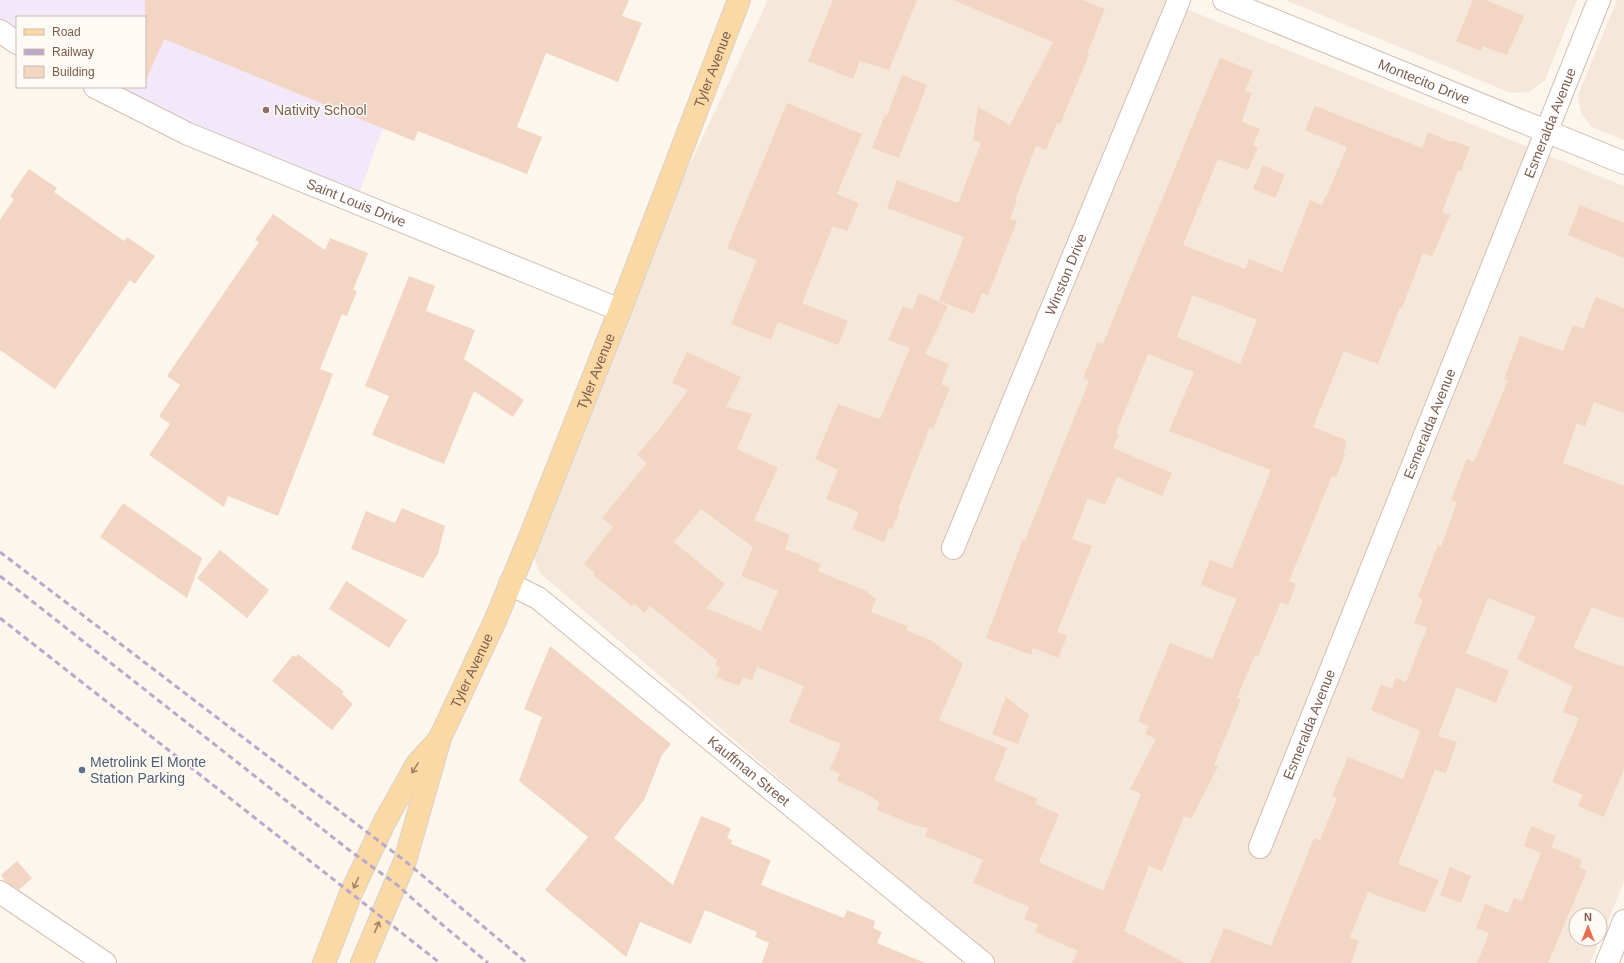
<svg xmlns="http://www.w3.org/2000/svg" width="1624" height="963" font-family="Arial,sans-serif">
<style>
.residential{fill:#f5e8da;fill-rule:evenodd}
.education{fill:#f3e8fa}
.building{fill:#f3d5c3;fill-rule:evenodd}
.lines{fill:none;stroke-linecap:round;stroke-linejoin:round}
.minor-casing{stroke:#d1beb0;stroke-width:24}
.major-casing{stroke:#dad1cd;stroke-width:24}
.minor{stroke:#fff;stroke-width:22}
.major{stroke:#fbd9a5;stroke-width:22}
.rail{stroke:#b9a8c9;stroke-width:3;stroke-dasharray:6 4;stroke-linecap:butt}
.oneway{stroke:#a18267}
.education-dot{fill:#8d6e63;stroke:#fffaf3;stroke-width:1.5}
.service-dot{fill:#5c6f8a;stroke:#fffaf3;stroke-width:1.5}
.labels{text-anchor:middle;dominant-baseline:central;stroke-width:3;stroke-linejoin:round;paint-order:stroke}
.street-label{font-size:14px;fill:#7a5c4d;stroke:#fffaf3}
.education-label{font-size:14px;fill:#785e54;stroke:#fffaf3;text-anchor:start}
.service-label{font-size:14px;fill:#4e5e75;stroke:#fffaf3;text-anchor:start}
</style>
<rect width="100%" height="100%" fill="#fdf6ec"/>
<!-- residential -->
<g class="residential">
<path d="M768 0H1164L1624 186V882L1590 963H994L540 573 528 542 620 310ZM1576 915H1600V939H1576Z"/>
<polygon points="1285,0 1577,0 1545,80 1529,92 1511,93"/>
<polygon points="1617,0 1624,0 1624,140 1592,127 1581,113 1578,95"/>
</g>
<!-- education -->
<polygon class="education" points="0,0 430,0 356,202 95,87 145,87 145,17 17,17 17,43 0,31"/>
<!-- building -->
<g class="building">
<polygon points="145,0 629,0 622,16 642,23 618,82 546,53 517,127 542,137 527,174 418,131 414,141 164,39 145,83"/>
<polygon points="833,0 917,0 889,70 860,61 853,79 808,61"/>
<polygon points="953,0 1083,0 1105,9 1087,54 1089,55 1060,124 1057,123 1046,150 1036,146 1015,200 1017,201 1010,219 1017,221 988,295 982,293 974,314 939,301 964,237 887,208 897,180 958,203 981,143 973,140 978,107 1010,125 1053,42"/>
<polygon points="1473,0 1486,0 1524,16 1507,55 1500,52 1500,53 1483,46 1480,51 1456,41"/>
<path d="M1220 58 1253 71 1245 91 1252 93 1242 120 1243 121 1242 122 1260 129 1253 145 1258 148 1248 170 1218 159 1183 245 1245 269 1249 259 1282 272 1310 200 1322 205 1325 197H1326L1347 147 1305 130 1315 106 1422 148 1428 132 1449 141H1453L1470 147 1461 171 1458 170 1442 212 1450 215 1432 257 1423 253 1402 308 1400 307 1378 364 1344 351 1313 427 1346 440 1345 444H1347L1343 454 1345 455 1336 477 1332 476 1289 581 1296 584 1288 605 1281 602 1258 656 1255 655 1237 698 1241 699 1214 765 1218 767 1191 819 1184 816 1162 871 1149 866 1124 931 1185 963H1072L1078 951 1035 932 1038 925 1024 919 1029 907 973 883 983 860 925 836 928 828 914 825 877 810 879 802 861 791 837 781 840 774 830 769 841 744 789 722 804 686 757 667 752 681 743 677 739 686 716 677 720 667 715 665 717 660 650 606 645 613 634 604 632 606 593 575 595 573 584 564 613 527 602 518 647 463 637 455 661 427 688 390 672 383 687 352 741 377 726 407 752 414 737 449 778 468 754 520 790 535 785 549 821 564 818 571 866 591 876 599 871 612 907 626 906 630 932 641 963 664 939 720 1007 748 994 780 1038 799 1035 804 1059 814 1039 862 1103 891 1141 794 1130 789 1156 739 1145 734 1149 726 1138 721 1170 643 1212 659 1237 599 1201 585 1210 560 1232 568 1271 470 1169 431 1194 372 1148 354 1116 433 1119 434 1113 448 1172 473 1162 496 1117 477 1105 505 1088 498 1072 539 1092 546 1057 632 1067 636 1058 658 1033 648 1031 655 986 638 1023 539 1025 540 1089 381 1083 378 1098 342 1103 344ZM1193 295 1257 320 1240 364 1177 337ZM701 509 753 547 741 576 778 591 761 631 706 608 725 584 674 542Z"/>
<polygon points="902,75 927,85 899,158 872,148 885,115 887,116"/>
<polygon points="787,103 862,134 837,194 859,203 847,231 833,226 802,303 848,321 838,345 778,322 771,340 731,324 757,260 727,248"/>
<polygon points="1263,165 1285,175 1275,198 1253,189"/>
<polygon points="29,169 57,188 54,192 124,241 127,237 155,256 135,284 130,280 55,389 0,350 0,220 14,199 10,196"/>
<polygon points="1580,205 1624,223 1624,258 1568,235"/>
<polygon points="273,214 325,250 330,238 368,253 353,290 357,291 347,316 342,314 320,369 333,374 278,516 228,496 224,507 149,455 170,424 159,416 180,385 167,376 259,242 255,240"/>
<polygon points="409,276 435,286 426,311 475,330 464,359 524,400 513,417 474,391 444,464 372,435 389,396 365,386"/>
<polygon points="919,293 948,306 925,354 949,364 941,384 950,388 933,429 930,427 898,509 900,510 892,529 889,528 884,542 852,529 859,512 826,499 838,470 815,459 838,404 880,419 910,348 888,340 903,306 912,310"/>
<polygon points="1596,297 1624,308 1624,413 1594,402 1585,426 1577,423 1563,463 1624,486 1624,619 1592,607 1573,648 1624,667 1624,769 1604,817 1578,806 1583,795 1552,782 1579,718 1563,712 1573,686 1517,659 1536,617 1488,598 1466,653 1509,671 1496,703 1457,687 1438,736 1457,742 1446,773 1435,770 1398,864 1439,880 1425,913 1368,892 1350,937 1359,941 1351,963 1210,963 1224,928 1271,946 1314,838 1320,840 1337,798 1332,796 1348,757 1403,779 1420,731 1371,710 1381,684 1392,689 1396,678 1406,682 1427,628 1414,623 1423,600 1418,597 1438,545 1441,546 1457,502 1451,500 1467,459 1474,462 1508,380 1504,379 1520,336 1563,351 1573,325 1583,329"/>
<polygon points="123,503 202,558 187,598 100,537"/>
<polygon points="402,508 445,526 438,554 423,578 351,549 366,511 395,523"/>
<polygon points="220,550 269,590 247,618 197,578"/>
<polygon points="346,581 407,620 389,648 329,609"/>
<polygon points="550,646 671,744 662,755 644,800 614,838 673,885 701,816 731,828 727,838 732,840 731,844 771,860 761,885 844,918 847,910 875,921 873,928 882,932 877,943 925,963 762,963 769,943 755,937 757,932 705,910 691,944 640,922 626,957 545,890 588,837 519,781 542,717 524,709"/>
<polygon points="298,654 344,692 342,694 353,704 332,730 272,681 293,655 296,657"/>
<polygon points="1006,697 1029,715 1018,744 992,734"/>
<polygon points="1531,826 1556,836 1551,847 1582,860 1579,867 1587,871 1548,963 1477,963 1489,933 1476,928 1485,904 1508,913 1514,898 1522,901 1541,853 1524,846"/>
<polygon points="17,861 32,878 19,890 5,881 1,875"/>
<polygon points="1450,867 1471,876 1461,903 1440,895"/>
</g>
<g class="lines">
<!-- minor casing -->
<g class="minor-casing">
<g id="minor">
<path id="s1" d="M1224 0 1624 163"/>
<polyline points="0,31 17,43"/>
<path id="s2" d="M95 87 188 134 620 310"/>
<path id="s3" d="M953 548 1179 0"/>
<path id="s4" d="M510 584 538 598 983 963"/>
<path id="s5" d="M1260 847 1599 0"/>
<polyline points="0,892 105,963"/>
<polyline points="1607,963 1624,921"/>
</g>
</g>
<!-- major casing -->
<g class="major-casing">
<g id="major">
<polyline points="324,963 351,893 385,821 417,764 437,742"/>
<path id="s6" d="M362 963 405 861 440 738 495 621 528 542 620 310 739 0"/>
</g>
</g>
<!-- minor -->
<use href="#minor" class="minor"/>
<!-- major -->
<use href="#major" class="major"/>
<!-- rail -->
<g class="rail">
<polyline points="0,552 405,861 527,963"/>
<polyline points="0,576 349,850 396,884 432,916 488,963"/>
<polyline points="0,618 440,963"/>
</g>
</g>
<!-- one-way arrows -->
<defs><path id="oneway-shaft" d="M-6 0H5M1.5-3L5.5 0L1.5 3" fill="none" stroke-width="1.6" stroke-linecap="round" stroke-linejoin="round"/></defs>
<g class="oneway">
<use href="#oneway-shaft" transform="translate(415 768) rotate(122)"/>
<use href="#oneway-shaft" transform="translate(356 883) rotate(114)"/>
<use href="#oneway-shaft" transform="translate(377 927) rotate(-67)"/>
</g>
<!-- markers -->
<circle class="education-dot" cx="266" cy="110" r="4"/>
<circle class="service-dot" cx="82" cy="770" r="4"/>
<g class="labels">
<!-- street labels -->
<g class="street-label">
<text stroke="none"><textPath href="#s6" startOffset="961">Tyler Avenue</textPath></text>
<text stroke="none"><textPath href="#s1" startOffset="216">Montecito Drive</textPath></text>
<text stroke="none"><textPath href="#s5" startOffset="780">Esmeralda Avenue</textPath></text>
<text stroke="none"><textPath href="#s2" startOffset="286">Saint Louis Drive</textPath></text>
<text stroke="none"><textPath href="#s3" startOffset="296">Winston Drive</textPath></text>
<text stroke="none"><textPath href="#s6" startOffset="637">Tyler Avenue</textPath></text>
<text stroke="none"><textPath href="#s5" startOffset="456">Esmeralda Avenue</textPath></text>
<text stroke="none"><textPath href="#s6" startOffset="313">Tyler Avenue</textPath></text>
<text stroke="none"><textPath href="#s5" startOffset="132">Esmeralda Avenue</textPath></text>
<text stroke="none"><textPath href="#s4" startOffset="304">Kauffman Street</textPath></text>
</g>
<!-- education labels -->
<g class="education-label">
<text x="274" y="110">Nativity School</text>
</g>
<!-- service labels -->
<g class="service-label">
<text x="90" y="762">Metrolink El Monte<tspan x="90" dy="16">Station Parking</tspan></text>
</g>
</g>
<!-- legend -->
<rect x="16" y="16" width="130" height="72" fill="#fffaf3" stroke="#cabbb1"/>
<rect x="24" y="29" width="20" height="6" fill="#fbd9a5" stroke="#cabbb1"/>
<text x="52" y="36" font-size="12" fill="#7a5c4d">Road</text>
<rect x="24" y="49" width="20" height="6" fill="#b9a8c9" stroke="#cabbb1"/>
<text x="52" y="56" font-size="12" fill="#7a5c4d">Railway</text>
<rect x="24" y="66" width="20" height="12" fill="#f3d5c3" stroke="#cabbb1"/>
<text x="52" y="76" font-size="12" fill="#7a5c4d">Building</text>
<!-- north arrow -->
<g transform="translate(1588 927)"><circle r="19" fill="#fffaf3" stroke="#cabbb1"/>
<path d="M0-3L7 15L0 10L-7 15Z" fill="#e76f51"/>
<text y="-6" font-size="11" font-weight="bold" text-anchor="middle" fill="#7a5c4d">N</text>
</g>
</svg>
